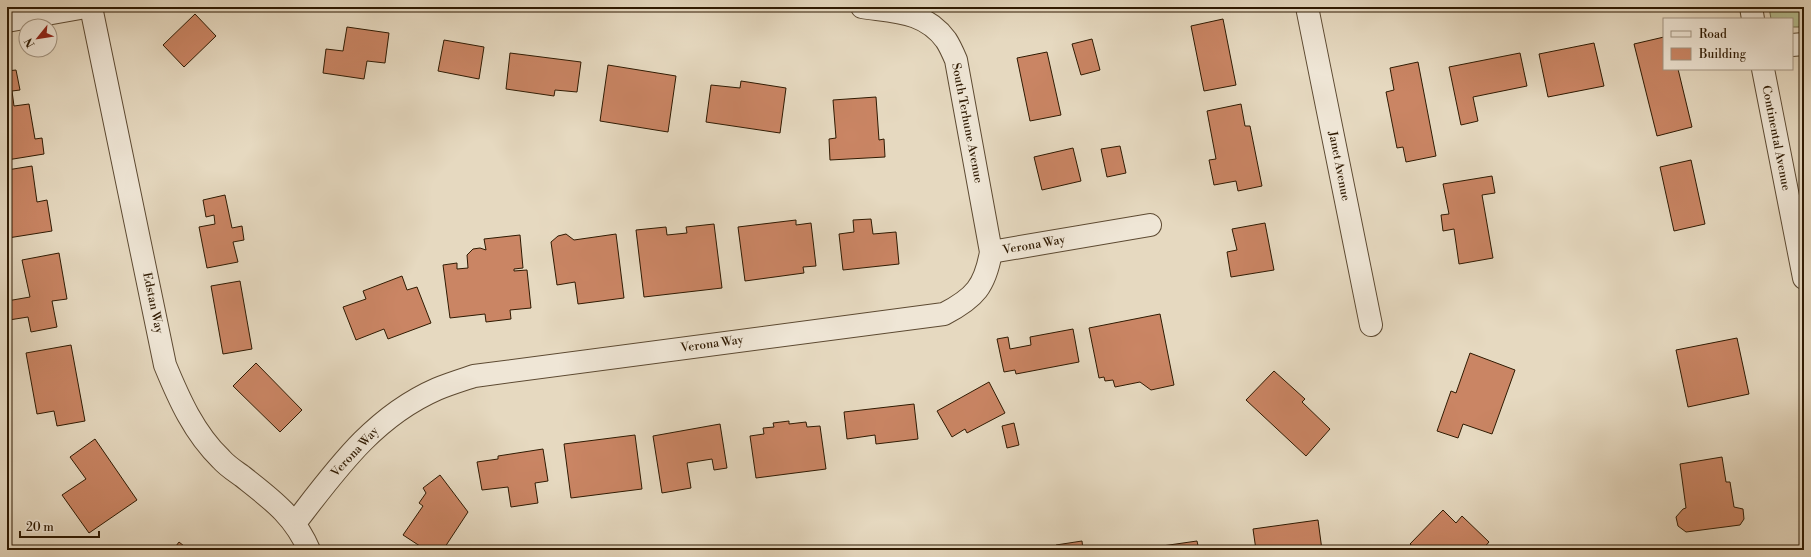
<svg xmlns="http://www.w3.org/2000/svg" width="1811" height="557" font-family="'Libre Bodoni',serif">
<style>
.green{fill:#b6bf91;stroke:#726c4a}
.building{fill:#ca8564;stroke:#2f1a02}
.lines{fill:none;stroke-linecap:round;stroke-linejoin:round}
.minor-casing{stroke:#5d4a32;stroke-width:24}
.minor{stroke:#efe6d6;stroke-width:22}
.labels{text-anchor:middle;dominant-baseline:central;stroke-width:3.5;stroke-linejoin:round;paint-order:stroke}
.street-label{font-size:12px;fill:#2f1a02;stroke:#efe6d6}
</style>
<rect width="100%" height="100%" fill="#e6d9c0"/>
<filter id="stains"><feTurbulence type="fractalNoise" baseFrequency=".005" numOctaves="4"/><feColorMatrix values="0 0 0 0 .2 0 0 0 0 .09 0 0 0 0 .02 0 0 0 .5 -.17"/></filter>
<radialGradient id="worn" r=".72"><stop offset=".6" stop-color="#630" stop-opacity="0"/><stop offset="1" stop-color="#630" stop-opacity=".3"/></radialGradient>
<!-- green -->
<polygon class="green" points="1769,7 1804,7 1804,27 1792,27 1792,19 1771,19"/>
<!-- building -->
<g class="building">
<polygon points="195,14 216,36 184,67 163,45"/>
<polygon points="1223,19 1236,85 1204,91 1191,26"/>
<polygon points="347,27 389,33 385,63 367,61 364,79 323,73 326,49 343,51"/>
<polygon points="1664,37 1664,69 1678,69 1692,127 1657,136 1634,44"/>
<polygon points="1092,39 1100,70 1081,75 1072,44"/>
<polygon points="444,40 484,47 479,79 438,71"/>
<polygon points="1594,43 1604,86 1548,97 1539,54"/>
<polygon points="1047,52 1061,115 1030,121 1017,58"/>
<polygon points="510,53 581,62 577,92 555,90 554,96 506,89"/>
<polygon points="1520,53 1527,86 1473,97 1478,121 1461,125 1449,67"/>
<polygon points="1418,62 1436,156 1406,162 1403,147 1397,148 1386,92 1394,90 1390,68"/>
<polygon points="608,65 676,76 668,132 600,121"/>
<polygon points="16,70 20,90 12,91 14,106 29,104 35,139 42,138 44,154 7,160 7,71"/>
<polygon points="741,81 786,88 780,133 706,122 711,85 740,88"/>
<polygon points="876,97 879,140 884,139 885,157 830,160 829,139 836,138 833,100"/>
<polygon points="1241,104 1245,126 1250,126 1262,186 1238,191 1236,181 1214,185 1209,160 1216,159 1207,111"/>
<polygon points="1120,146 1126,173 1107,177 1101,149"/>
<polygon points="1073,148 1081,181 1042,190 1034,157"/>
<polygon points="1691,160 1705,224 1674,231 1660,167"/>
<polygon points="32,166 37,202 47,200 52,231 8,238 7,170"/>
<polygon points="1492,176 1495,193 1482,195 1493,258 1459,264 1454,229 1443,231 1441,215 1449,214 1443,184"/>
<polygon points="225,195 232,228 242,226 244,240 233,242 238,262 207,268 199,227 215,224 214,215 206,217 203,200"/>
<polygon points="871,219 873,234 896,232 899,264 843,270 839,234 854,232 853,220"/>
<polygon points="796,220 796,225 811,223 816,266 803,267 804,273 745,281 738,227"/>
<polygon points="1265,223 1274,270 1231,277 1227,252 1237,250 1232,229"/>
<polygon points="714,224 722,288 644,297 636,230 666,227 667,235 687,233 686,227"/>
<polygon points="566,234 574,240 616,234 624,298 578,304 575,282 557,285 551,242 558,236"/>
<polygon points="520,235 523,268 514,269 514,271 527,270 531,308 510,310 511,319 486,322 485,314 450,318 443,265 457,263 457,269 468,268 467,255 473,249 480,248 486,250 484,239"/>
<polygon points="59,253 67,299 52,301 57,327 31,332 28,317 9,320 7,301 30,297 22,260"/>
<polygon points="402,276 407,290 417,287 431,323 388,339 384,329 356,340 343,307 366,299 363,291"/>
<polygon points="240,281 252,349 223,354 211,286"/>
<polygon points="1160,314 1174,385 1151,390 1140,382 1115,387 1113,380 1105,381 1104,377 1099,378 1089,328"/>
<polygon points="1073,329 1079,362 1016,374 1015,370 1004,372 997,339 1008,337 1010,349 1031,345 1030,337"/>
<polygon points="1737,338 1749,394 1688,407 1676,350"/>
<polygon points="71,345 85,421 57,426 54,411 37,414 26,353"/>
<polygon points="1470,353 1515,370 1492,434 1463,424 1458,438 1437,431 1451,391 1456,393"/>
<polygon points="256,363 302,410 280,432 233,386"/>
<polygon points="1274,371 1305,399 1302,402 1330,429 1306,456 1246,400"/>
<polygon points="989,382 1005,413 967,433 965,429 952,437 937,411"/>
<polygon points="914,404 918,439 876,444 875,435 847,439 844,412"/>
<polygon points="789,421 789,424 806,422 807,427 820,426 826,469 756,478 750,436 764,434 763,428 774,427 773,423"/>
<polygon points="1014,423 1019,445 1007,448 1002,426"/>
<polygon points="720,424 727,468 714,470 712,459 687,463 691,488 662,493 653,436"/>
<polygon points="635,435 642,489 571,498 564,444"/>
<polygon points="95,439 137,500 89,533 62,495 86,479 70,457"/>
<polygon points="543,449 548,481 535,483 538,503 511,507 508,487 482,490 477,462 498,459 498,456"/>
<polygon points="1722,457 1726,482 1730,482 1734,507 1743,509 1744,519 1740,525 1686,532 1678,526 1676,517 1683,509 1686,508 1680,464"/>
<polygon points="440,475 468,512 443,550 426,550 403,535 423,506 419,503 426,493 423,488"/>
<polygon points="1443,510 1456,523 1462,516 1489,542 1482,550 1417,550 1410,544"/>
<polygon points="1318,520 1322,550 1256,550 1253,529"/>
<polygon points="1082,541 1083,550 1057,550 1056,545"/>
<polygon points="1197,541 1199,550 1134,550"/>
<polygon points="179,542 189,550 173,550"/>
</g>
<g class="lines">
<!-- minor casing -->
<g class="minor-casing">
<g id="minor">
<path d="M91 7 165 365C179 399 194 433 221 459 227 466 235 471 242 476 271 499 294 515 309 550"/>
<polyline points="1307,7 1371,325"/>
<polyline points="1751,7 1753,19"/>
<polyline points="7,21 86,7"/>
<polyline points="1792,45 1804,44"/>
<polyline points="1763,69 1804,278"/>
<polyline points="991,252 1150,225"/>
<path d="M295 523C336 470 373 417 437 389 449 384 462 380 474 376L944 314C975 298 985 286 991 252L956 60C953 53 950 46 946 40 925 11 895 12 862 7"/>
</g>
</g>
<!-- minor -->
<use href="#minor" class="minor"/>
</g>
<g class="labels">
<!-- street labels -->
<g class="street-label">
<text transform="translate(967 123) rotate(79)">South Terhune Avenue</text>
<text transform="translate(1776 138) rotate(79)">Continental Avenue</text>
<text transform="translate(1339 166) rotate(79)">Janet Avenue</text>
<text transform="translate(1034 245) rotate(-10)">Verona Way</text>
<text transform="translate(153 303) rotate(78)">Edstan Way</text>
<text transform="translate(712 344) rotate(-8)">Verona Way</text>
<text transform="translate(355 452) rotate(-47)">Verona Way</text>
</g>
</g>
<!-- margin -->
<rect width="1811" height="557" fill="none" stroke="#e6d9c0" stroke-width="24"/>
<rect x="8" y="8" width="1795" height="541" fill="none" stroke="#2f1a02" stroke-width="2"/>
<rect x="12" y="12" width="1787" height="533" fill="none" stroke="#2f1a02"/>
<!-- legend -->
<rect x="1663" y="18" width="130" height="52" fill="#efe6d6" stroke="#a29481"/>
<rect x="1671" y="31" width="20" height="6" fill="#efe6d6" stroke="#a29481"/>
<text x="1699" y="38" font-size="12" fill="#2f1a02">Road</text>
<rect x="1671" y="48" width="20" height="12" fill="#ca8564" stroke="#a29481"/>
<text x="1699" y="58" font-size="12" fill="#2f1a02">Building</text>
<!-- north arrow -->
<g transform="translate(38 38) rotate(240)"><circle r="19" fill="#efe6d6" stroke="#a29481"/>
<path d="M0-3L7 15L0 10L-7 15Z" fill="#8f2418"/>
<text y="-6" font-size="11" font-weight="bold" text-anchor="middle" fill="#2f1a02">N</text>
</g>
<!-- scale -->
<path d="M20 531v6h79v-6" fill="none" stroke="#2f1a02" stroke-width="2"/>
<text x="26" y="531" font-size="12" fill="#2f1a02" stroke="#efe6d6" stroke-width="3" paint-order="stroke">20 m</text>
<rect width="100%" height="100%" filter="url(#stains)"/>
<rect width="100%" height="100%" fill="url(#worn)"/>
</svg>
